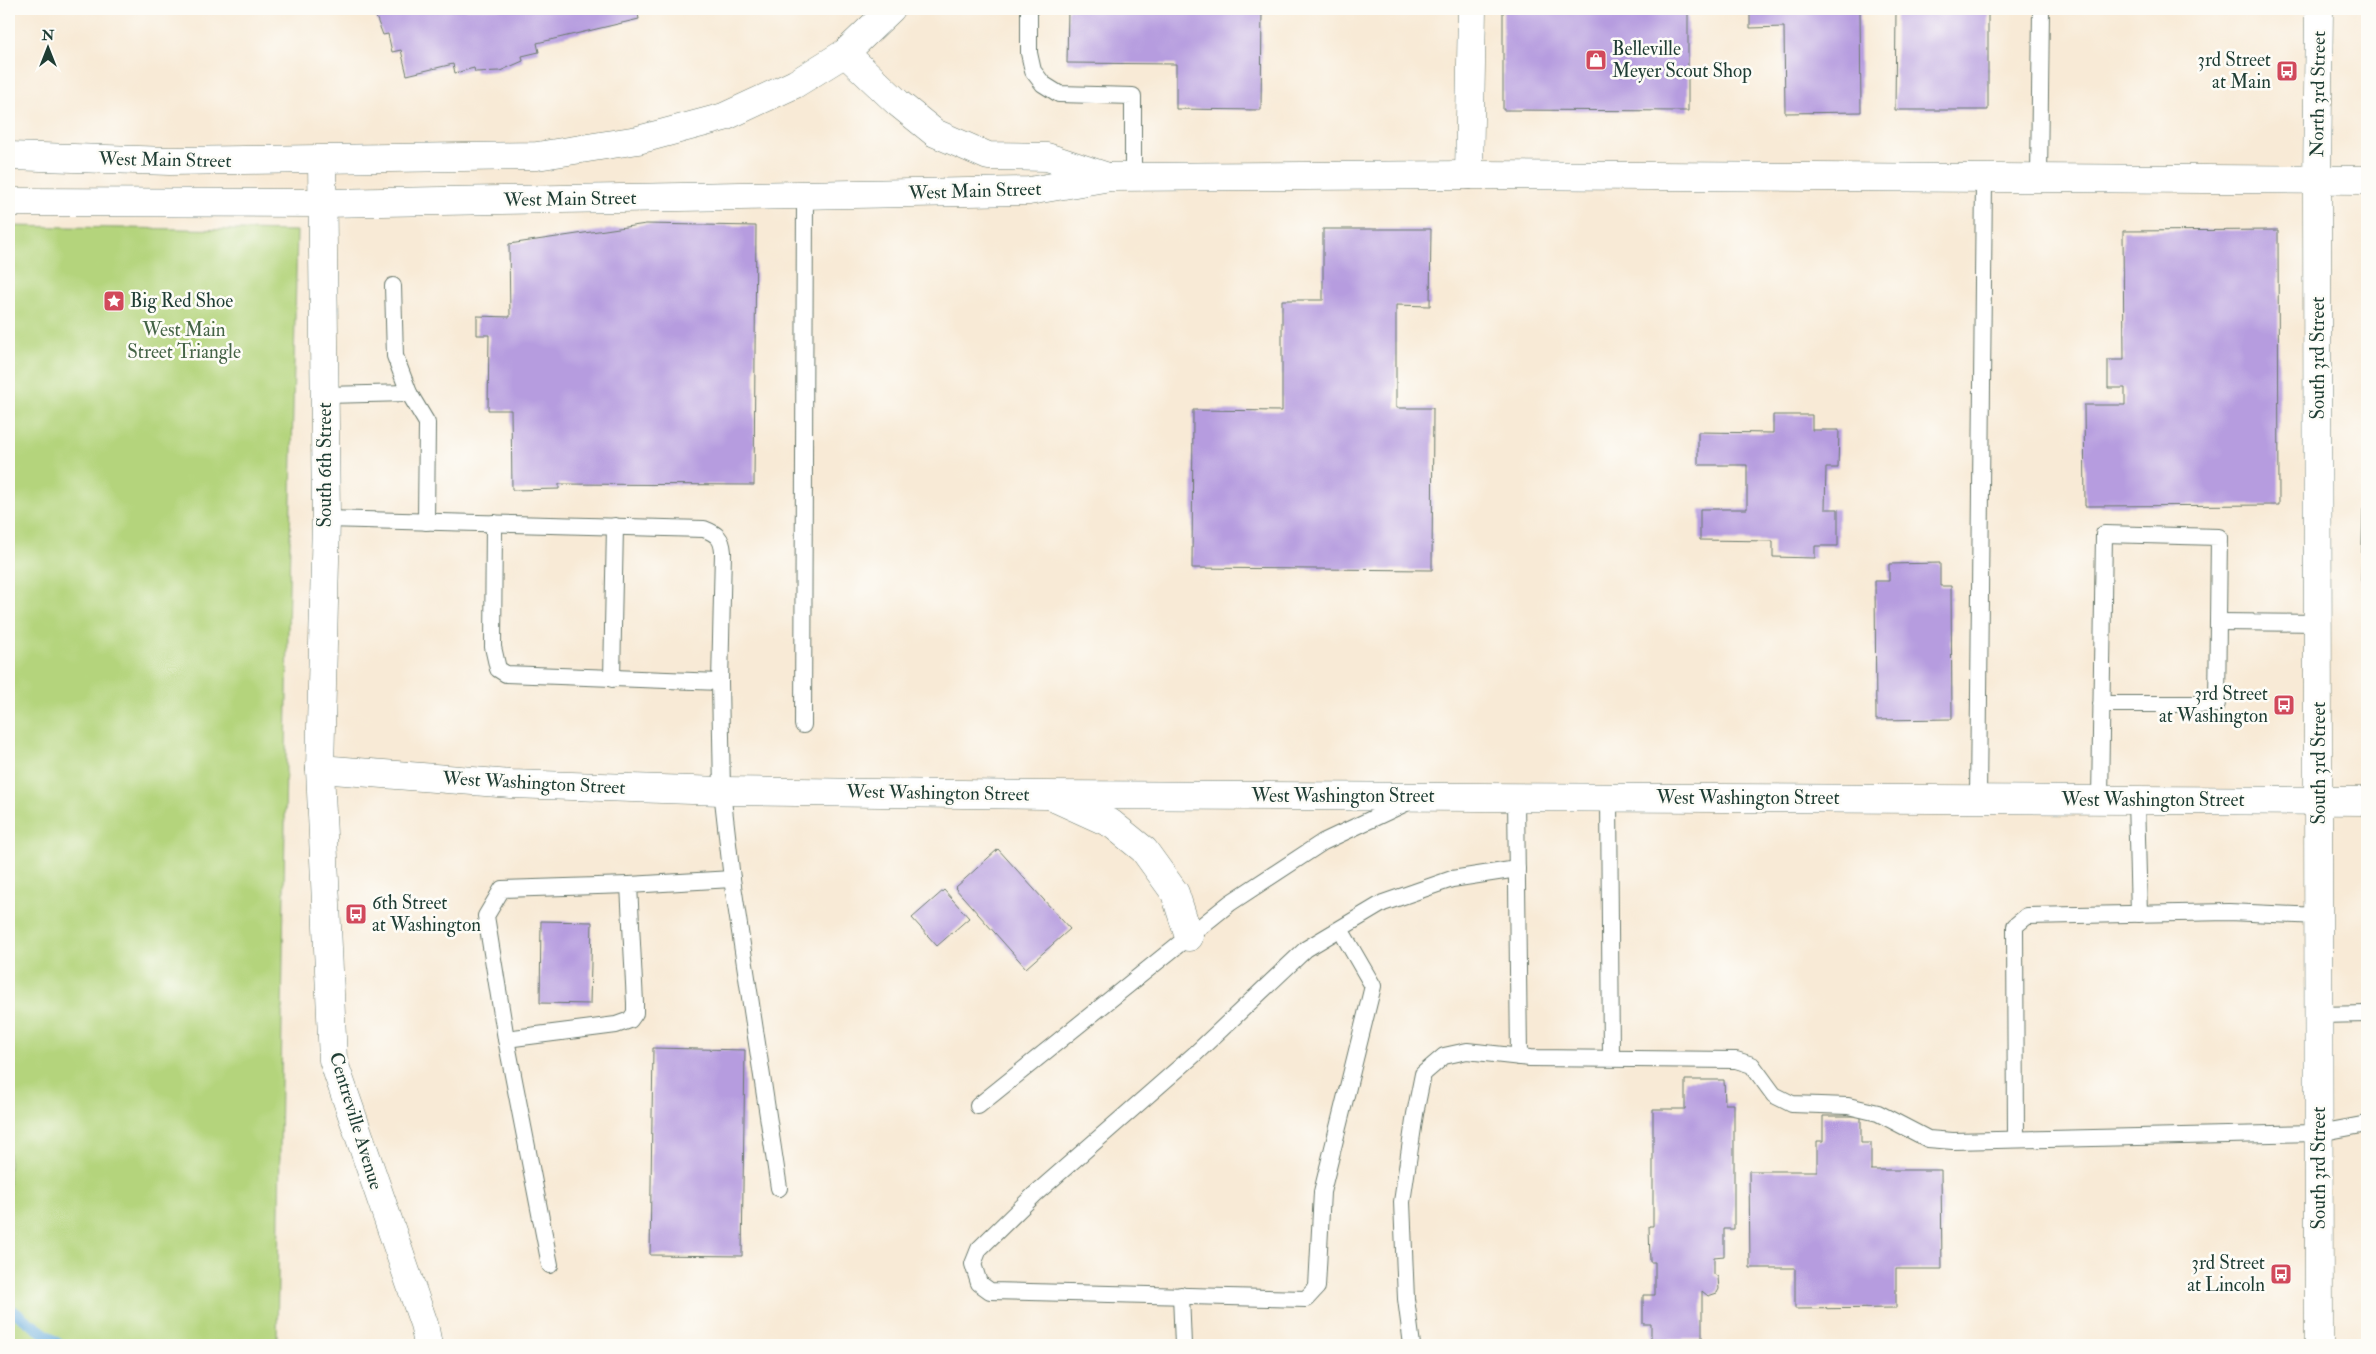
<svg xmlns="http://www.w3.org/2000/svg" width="2376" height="1354" font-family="'IM FELL Double Pica',serif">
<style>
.green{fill:#b4d47b;stroke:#6a8858}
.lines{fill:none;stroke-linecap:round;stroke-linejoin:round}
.stream{stroke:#69adde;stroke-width:11}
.building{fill:#b69cdf}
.lane-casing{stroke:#6b7a6d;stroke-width:18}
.street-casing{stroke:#6b7a6d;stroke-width:29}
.secondary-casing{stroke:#6b7a6d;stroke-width:29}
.lane{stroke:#fff;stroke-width:16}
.street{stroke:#fff;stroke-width:28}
.secondary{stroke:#fff;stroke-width:28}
.labels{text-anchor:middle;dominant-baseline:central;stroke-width:5;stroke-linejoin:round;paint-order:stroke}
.poi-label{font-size:19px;fill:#1f3d34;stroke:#fdfcf7;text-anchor:start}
.street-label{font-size:19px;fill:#1f3d34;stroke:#fdfcf7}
.park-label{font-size:19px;fill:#446346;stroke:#fdfcf7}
</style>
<rect width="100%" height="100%" fill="#fdfcf7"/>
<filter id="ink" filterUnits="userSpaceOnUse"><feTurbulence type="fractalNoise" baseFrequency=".02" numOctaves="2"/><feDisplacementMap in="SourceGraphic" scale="10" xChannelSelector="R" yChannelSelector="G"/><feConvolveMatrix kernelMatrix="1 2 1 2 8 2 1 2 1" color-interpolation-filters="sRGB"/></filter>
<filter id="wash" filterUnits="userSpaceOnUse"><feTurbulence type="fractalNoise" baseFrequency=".0096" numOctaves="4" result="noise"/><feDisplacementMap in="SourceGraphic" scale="20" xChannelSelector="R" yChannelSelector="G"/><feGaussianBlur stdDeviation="1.12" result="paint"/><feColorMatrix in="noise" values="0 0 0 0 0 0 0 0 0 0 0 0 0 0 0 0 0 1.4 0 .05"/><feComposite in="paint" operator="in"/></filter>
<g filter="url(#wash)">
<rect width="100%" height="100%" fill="#f8ead6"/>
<!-- green -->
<polygon class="green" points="9,226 297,231 288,632 277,1345 9,1345"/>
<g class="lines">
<!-- stream -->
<polyline class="stream" points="9,1308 60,1345"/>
</g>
<g id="blocks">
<!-- building -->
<g class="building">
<polygon points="373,9 637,9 639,19 537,43 539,52 522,56 523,61 500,71 475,72 474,68 455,73 453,64 407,75 401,50 392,52 388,34 383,35"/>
<polygon points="1068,9 1262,9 1261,110 1176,109 1176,64 1067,63"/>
<polygon points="1503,9 1688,9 1688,111 1503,110"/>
<polygon points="1750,9 1860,9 1861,112 1785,113 1784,27 1750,28"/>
<polygon points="1896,9 1988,9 1988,110 1895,110"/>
<polygon points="646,224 756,226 754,485 559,484 559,489 512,490 511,410 488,410 489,335 477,335 477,316 510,317 509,244"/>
<polygon points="1323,229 1431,229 1430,306 1396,305 1396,408 1433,408 1432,570 1192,568 1193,410 1282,411 1282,300 1323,300"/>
<polygon points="2278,230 2279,505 2085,506 2084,405 2125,405 2125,388 2108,388 2108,360 2124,360 2123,231"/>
<polygon points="1773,415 1812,415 1812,430 1839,430 1838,468 1826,468 1825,509 1838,509 1838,546 1815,546 1815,558 1773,557 1773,541 1700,540 1700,509 1747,509 1747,465 1698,465 1698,432 1773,433"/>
<polygon points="2363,509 2367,509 2367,581 2361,581"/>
<polygon points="1940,563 1940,586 1951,586 1952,719 1876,720 1875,581 1889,581 1889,564"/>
<polygon points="998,849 1070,929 1026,968 955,888"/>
<polygon points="944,890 969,918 937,946 912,918"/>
<polygon points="541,921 592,922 590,1004 540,1003"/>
<polygon points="653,1048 745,1050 742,1256 650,1255"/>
<polygon points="1685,1080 1724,1080 1725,1104 1734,1104 1734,1229 1724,1229 1724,1256 1714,1257 1714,1274 1718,1277 1719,1289 1717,1293 1708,1296 1702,1291 1702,1339 1651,1340 1651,1324 1643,1324 1643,1295 1655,1295 1655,1262 1650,1262 1649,1226 1653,1226 1653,1109 1685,1109"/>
<polygon points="1823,1116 1861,1116 1861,1143 1871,1143 1871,1170 1941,1170 1942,1269 1896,1269 1896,1308 1795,1309 1795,1268 1750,1268 1749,1171 1817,1171 1817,1141 1823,1141"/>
</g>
</g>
</g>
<g filter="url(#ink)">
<use href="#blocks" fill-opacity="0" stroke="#6b7a6d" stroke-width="1"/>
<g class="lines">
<!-- lane casing -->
<g class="lane-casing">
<g id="lane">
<polyline points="1029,9 1029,53 1033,71 1043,84 1059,94 1133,96 1133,177"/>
<polyline points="2039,178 2041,9"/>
<polyline points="393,286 395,356 409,393 427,423 426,522"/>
<polyline points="325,395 409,393"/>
<path d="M326 519 704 529C717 534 722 538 723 552L720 682 722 791 732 879"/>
<polyline points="494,523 493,647 498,669 506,674 720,682"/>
<polyline points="2218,622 2319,623"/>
<polyline points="612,679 615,526"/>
<polyline points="803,725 805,195"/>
<polyline points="1516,796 1519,1057"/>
<polyline points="1609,797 1611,1058"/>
<polyline points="1978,799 1984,178"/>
<polyline points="2100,800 2104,534 2219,537 2217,704 2101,704"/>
<polyline points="2136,800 2139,914"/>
<polyline points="1340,929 1373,986 1322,1192 1317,1287 1306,1299 990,1291 979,1283 973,1264 979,1249 1034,1195 1195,1054 1306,949 1383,903 1452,879 1517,869"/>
<polyline points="2319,1015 2367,1014"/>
<polyline points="506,1039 616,1025 630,1020 635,1013 635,1003 629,885 732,879 779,1188"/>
<polyline points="978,1106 1230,903 1323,842 1410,801"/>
<polyline points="2016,1139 2015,926 2027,916 2229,912 2319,916"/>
<polyline points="550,1265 506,1039 486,916 502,889 629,885"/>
<polyline points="1181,1295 1183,1345"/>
<polyline points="1412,1345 1406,1299 1402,1202 1415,1114 1423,1074 1444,1056 1467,1051 1530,1058 1736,1060 1752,1065 1774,1095 1792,1104 1848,1106 1878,1113 1928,1139 1953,1141 2319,1133 2367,1124"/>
</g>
</g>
<!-- street casing -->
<g class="street-casing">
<g id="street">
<polyline points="2319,9 2317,180 2319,1345"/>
<polyline points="1469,175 1472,9"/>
</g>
</g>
<!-- secondary casing -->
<g class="secondary-casing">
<g id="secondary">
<polyline points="845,53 898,103 935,133 988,156 1047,157 1105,176"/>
<polyline points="9,156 170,161 537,156 638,140 724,117 795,84 845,53 891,9"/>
<polyline points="322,160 326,519 320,769 333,1060 424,1324 428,1345"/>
<polyline points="9,202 323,203 1029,191 1110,177 1469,175 2367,180"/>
<polyline points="320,769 511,784 722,791 1046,795 2367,801"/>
<polyline points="1057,799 1112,824 1144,850 1175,893 1189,937"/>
</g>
</g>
<!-- lane -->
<use href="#lane" class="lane"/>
<!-- street -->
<use href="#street" class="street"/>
<!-- secondary -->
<use href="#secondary" class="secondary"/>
</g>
</g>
<!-- icons -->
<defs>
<g id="shop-square" transform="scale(1.125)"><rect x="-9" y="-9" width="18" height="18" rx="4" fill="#d1495b" stroke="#fdfcf7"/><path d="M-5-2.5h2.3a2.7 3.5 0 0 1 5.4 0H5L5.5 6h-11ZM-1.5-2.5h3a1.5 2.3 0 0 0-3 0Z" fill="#fff"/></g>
<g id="bus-square" transform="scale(1.125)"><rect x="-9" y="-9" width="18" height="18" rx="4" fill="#d1495b" stroke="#fdfcf7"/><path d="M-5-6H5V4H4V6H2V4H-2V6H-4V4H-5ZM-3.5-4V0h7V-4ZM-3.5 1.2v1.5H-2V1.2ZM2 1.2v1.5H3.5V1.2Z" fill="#fff"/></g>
<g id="sight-square" transform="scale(1.125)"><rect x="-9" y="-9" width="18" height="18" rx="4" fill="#d1495b" stroke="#fdfcf7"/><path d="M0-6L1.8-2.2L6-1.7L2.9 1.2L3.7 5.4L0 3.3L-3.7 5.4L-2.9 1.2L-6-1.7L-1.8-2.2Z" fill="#fff"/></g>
</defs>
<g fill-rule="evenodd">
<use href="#shop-square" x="1596" y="60"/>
<use href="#bus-square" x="2287" y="71"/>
<use href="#sight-square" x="114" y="301"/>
<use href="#bus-square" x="2284" y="705"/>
<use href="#bus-square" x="356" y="914"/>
<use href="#bus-square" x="2281" y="1274"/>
</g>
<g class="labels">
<!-- poi labels -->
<g class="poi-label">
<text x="1612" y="49">Belleville<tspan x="1612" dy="22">Meyer Scout Shop</tspan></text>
<text x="2271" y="60" text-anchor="end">3rd Street<tspan x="2271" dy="22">at Main</tspan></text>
<text x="130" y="301">Big Red Shoe</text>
<text x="2268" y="694" text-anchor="end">3rd Street<tspan x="2268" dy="22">at Washington</tspan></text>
<text x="372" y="903">6th Street<tspan x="372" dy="22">at Washington</tspan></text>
<text x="2265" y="1263" text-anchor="end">3rd Street<tspan x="2265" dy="22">at Lincoln</tspan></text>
</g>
<!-- street labels -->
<g class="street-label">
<text transform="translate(2318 94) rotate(-89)">North 3rd Street</text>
<text transform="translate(165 160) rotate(1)">West Main Street</text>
<text transform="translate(975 191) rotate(-2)">West Main Street</text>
<text transform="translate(570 199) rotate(-1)">West Main Street</text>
<text transform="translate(2318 358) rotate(-90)">South 3rd Street</text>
<text transform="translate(325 465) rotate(-90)">South 6th Street</text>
<text transform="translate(2319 763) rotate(-90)">South 3rd Street</text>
<text transform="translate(534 783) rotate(3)">West Washington Street</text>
<text transform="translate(938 793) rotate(1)">West Washington Street</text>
<text x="1343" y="796">West Washington Street</text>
<text x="1748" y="798">West Washington Street</text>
<text x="2153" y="800">West Washington Street</text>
<text transform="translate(356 1121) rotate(73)">Centreville Avenue</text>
<text transform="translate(2319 1168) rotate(-90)">South 3rd Street</text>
</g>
<!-- park labels -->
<g class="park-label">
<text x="184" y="330">West Main<tspan x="184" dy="22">Street Triangle</tspan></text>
</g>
</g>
<!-- margin -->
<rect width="2376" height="1354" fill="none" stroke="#fdfcf7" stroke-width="30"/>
<!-- north arrow -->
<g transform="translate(48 48)" stroke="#fdfcf7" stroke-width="4" paint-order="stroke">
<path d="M0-4L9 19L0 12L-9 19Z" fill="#1f3d34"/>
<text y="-8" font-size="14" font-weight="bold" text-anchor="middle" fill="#1f3d34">N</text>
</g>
</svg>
